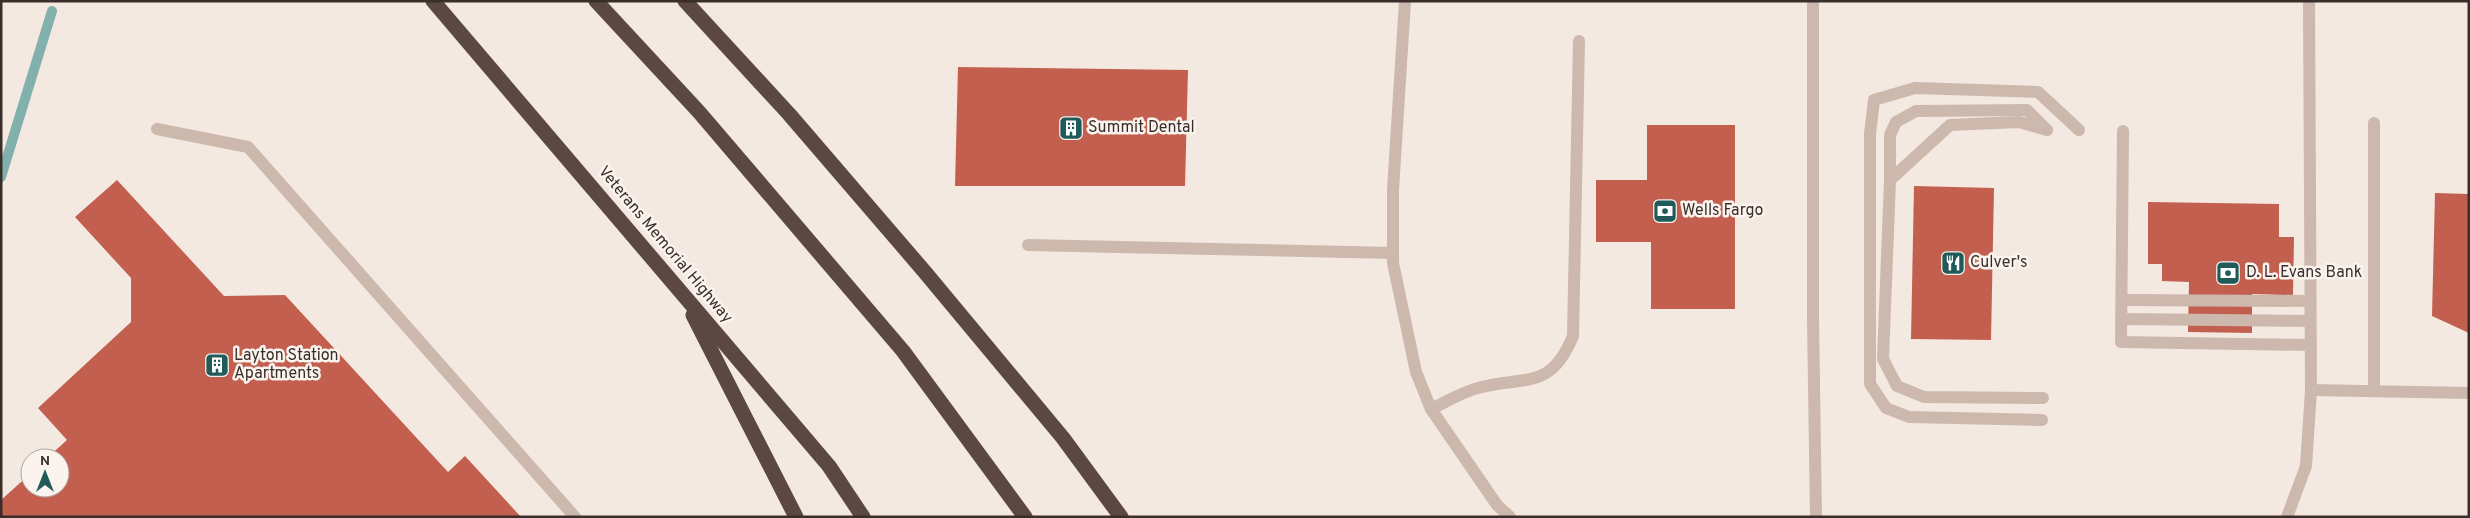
<svg xmlns="http://www.w3.org/2000/svg" width="2470" height="518" font-family="Overpass,sans-serif">
<style>
.lines{fill:none;stroke-linecap:round;stroke-linejoin:round}
.stream{stroke:#81b0ad;stroke-width:10}
.building{fill:#c35f4f}
.minor{stroke:#ccb8ad;stroke-width:12}
.highway{stroke:#5b4843;stroke-width:15}
.labels{text-anchor:middle;dominant-baseline:central;stroke-width:5;stroke-linejoin:round;paint-order:stroke}
.poi-label{font-size:16px;fill:#3a2e2b;stroke:#faf3ee;text-anchor:start}
.street-label{font-size:16px;fill:#3a2e2b;stroke:#faf3ee}
</style>
<rect width="100%" height="100%" fill="#f3e9e1"/>
<g class="lines">
<!-- stream -->
<polyline class="stream" points="1,177 52,11"/>
</g>
<!-- building -->
<g class="building">
<polygon points="958,67 1188,70 1185,186 955,186"/>
<polygon points="1647,125 1735,125 1735,309 1651,309 1651,242 1596,242 1596,180 1647,180"/>
<polygon points="117,180 224,296 285,295 448,472 465,456 521,517 1,517 1,500 30,474 30,488 60,488 60,458 47,458 67,440 38,408 131,322 131,278 75,217"/>
<polygon points="1914,186 1994,188 1991,340 1911,339"/>
<polygon points="2435,193 2469,194 2469,333 2432,316"/>
<polygon points="2148,202 2279,204 2279,237 2294,237 2293,295 2252,294 2252,333 2188,332 2189,282 2162,281 2162,264 2148,264"/>
</g>
<g class="lines">
<!-- minor -->
<g class="minor">
<polyline points="1405,1 1393,190 1393,263 1416,372 1431,409 1497,505 1510,517"/>
<polyline points="1813,1 1813,319 1816,517"/>
<polyline points="2309,1 2311,390 2469,393"/>
<polyline points="2374,123 2374,391"/>
<polyline points="157,129 248,147 575,517"/>
<polyline points="2123,131 2121,342 2311,345"/>
<polyline points="1890,180 1890,135 1896,122 1916,111 2027,110 2047,130"/>
<polyline points="1028,245 1393,253"/>
<polyline points="2122,300 2310,301"/>
<polyline points="2122,319 2310,321"/>
<polyline points="2043,398 1924,397 1897,386 1883,359 1890,180 1950,125 2019,122 2047,130"/>
<path d="M1431 409C1446 402 1462 392 1478 388 1524 375 1550 392 1573 336L1579 41"/>
<polyline points="2042,420 1909,417 1886,408 1870,384 1870,134 1874,100 1915,88 2038,92 2079,130"/>
<polyline points="2287,517 2306,466 2311,390"/>
</g>
<!-- highway -->
<g class="highway">
<polyline points="433,1 829,466 863,517"/>
<polyline points="596,1 699,112 903,351 1025,517"/>
<polyline points="685,1 789,114 924,271 1063,438 1121,517"/>
<polyline points="693,315 796,517"/>
</g>
</g>
<!-- icons -->
<defs>
<g id="building-square" transform="scale(1.25)"><rect x="-9" y="-9" width="18" height="18" rx="4" fill="#215b59" stroke="#faf3ee"/><path d="M-4-6H4V6H1V3H-1V6H-4ZM-2.5-4.3h1.7v1.8h-1.7ZM.8-4.3h1.7v1.8H.8ZM-2.5-1h1.7V.8h-1.7ZM.8-1h1.7V.8H.8Z" fill="#fff"/></g>
<g id="bank-square" transform="scale(1.25)"><rect x="-9" y="-9" width="18" height="18" rx="4" fill="#215b59" stroke="#faf3ee"/><path d="M-6-4H6V4H-6ZM0-2.3a2.3 2.3 0 1 0 0 4.6a2.3 2.3 0 1 0 0-4.6Z" fill="#fff"/></g>
<g id="restaurant-square" transform="scale(1.25)"><rect x="-9" y="-9" width="18" height="18" rx="4" fill="#215b59" stroke="#faf3ee"/><path d="M-5-6h1v4h1v-4h1v4h1v-4h1v5L-1.5 .5V6h-2V.5L-5-1ZM5-6V6H3V1.5H1.5Q1.5-4 5-6Z" fill="#fff"/></g>
</defs>
<g fill-rule="evenodd">
<use href="#building-square" x="1071" y="128"/>
<use href="#bank-square" x="1665" y="211"/>
<use href="#restaurant-square" x="1953" y="263"/>
<use href="#bank-square" x="2228" y="273"/>
<use href="#building-square" x="217" y="365"/>
</g>
<g class="labels">
<!-- poi labels -->
<g class="poi-label">
<text x="1088" y="128">Summit Dental</text>
<text x="1682" y="211">Wells Fargo</text>
<text x="1970" y="263">Culver's</text>
<text x="2246" y="273">D. L. Evans Bank</text>
<text x="234" y="356">Layton Station<tspan x="234" dy="18">Apartments</tspan></text>
</g>
<!-- street labels -->
<g class="street-label">
<text transform="translate(665 245) rotate(50)">Veterans Memorial Highway</text>
</g>
</g>
<!-- border -->
<rect width="2470" height="518" fill="none" stroke="#3a2e2b" stroke-width="5"/>
<!-- north arrow -->
<g transform="translate(45 473)"><circle r="24" fill="#faf3ee" stroke="#ada4a0"/>
<path d="M0-4L9 19L0 12L-9 19Z" fill="#215b59"/>
<text y="-8" font-size="14" font-weight="bold" text-anchor="middle" fill="#3a2e2b">N</text>
</g>
</svg>
